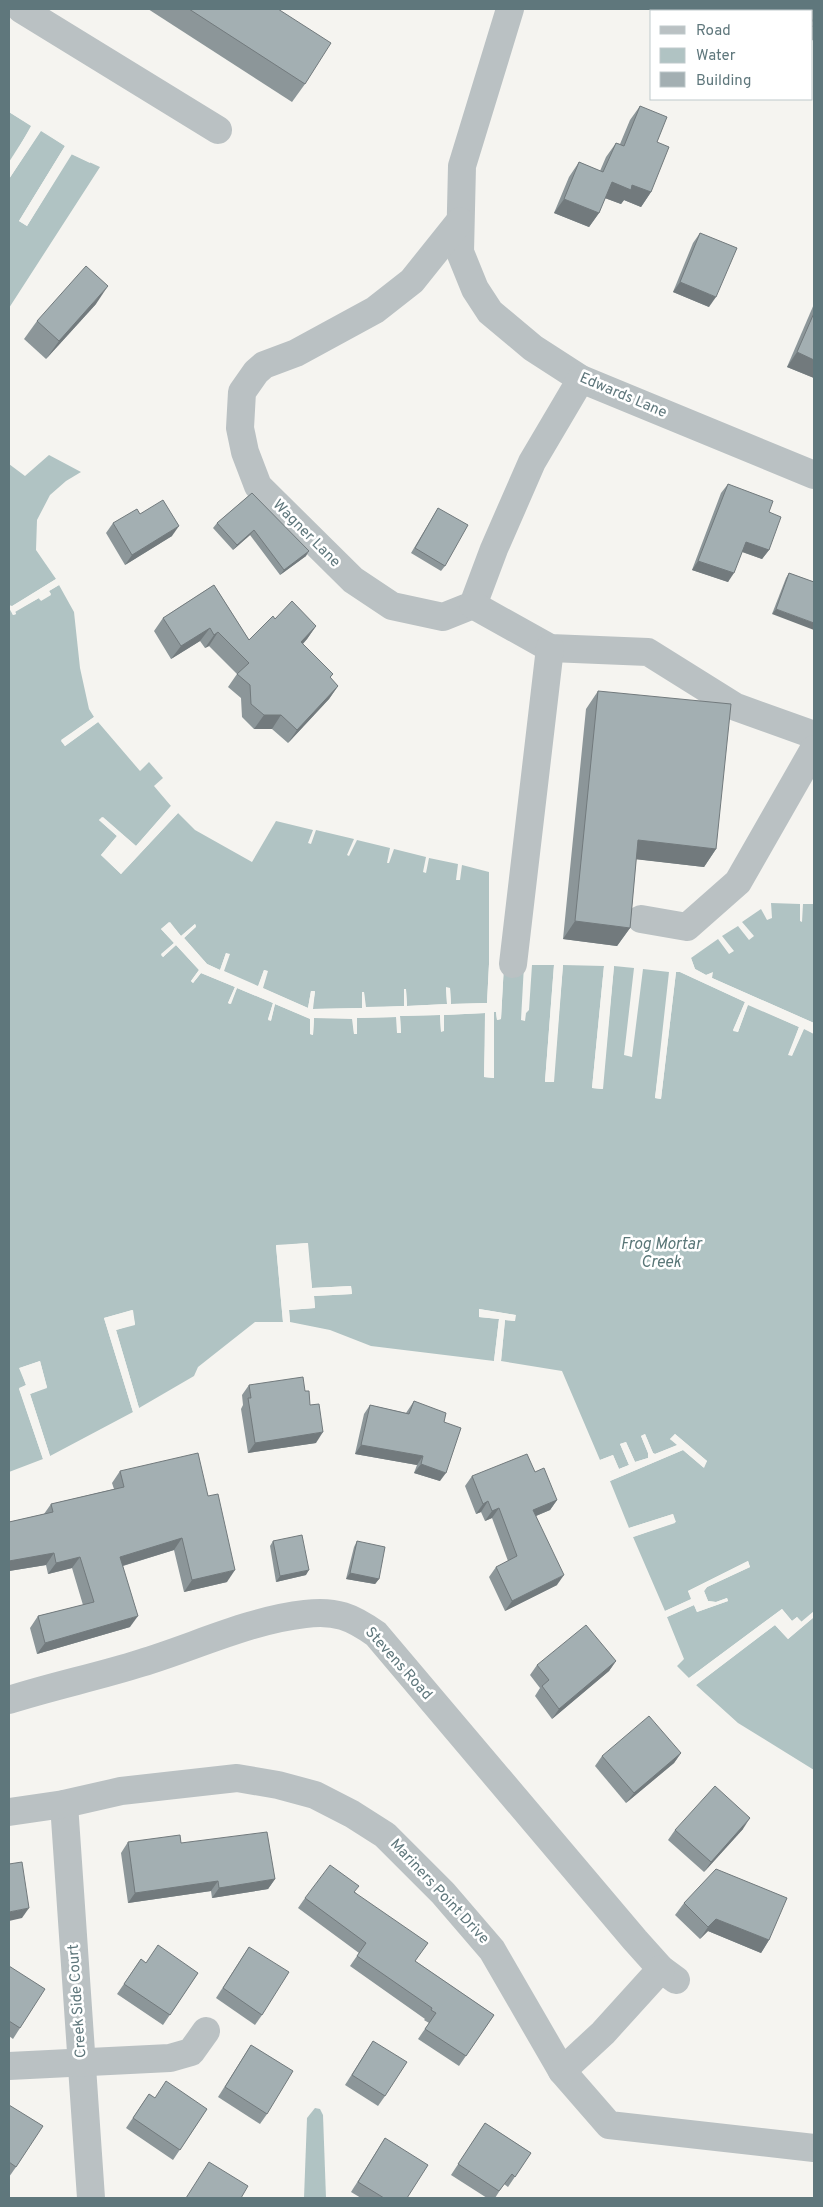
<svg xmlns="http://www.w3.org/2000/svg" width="823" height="2207" font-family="Overpass,sans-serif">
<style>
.water{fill:#b0c3c3}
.pier{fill:#f5f4f0}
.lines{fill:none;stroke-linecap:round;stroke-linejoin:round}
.minor{stroke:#bac1c3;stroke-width:28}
.wall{fill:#8c9699}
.shaded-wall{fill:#727a7d}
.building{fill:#a3afb2;stroke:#727a7d}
.labels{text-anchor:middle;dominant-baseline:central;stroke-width:5;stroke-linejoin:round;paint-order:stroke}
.street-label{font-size:15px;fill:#5f777c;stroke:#fff}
.water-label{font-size:16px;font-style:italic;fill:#5a7778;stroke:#fff}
</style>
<rect width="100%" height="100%" fill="#f5f4f0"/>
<!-- water -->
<g class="water">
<polygon points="9,112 32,126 9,162"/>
<polygon points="41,130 65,146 19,221 27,226 72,154 100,167 9,308 9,179"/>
<polygon points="49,455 81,472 66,481 50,495 37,520 36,550 56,579 11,607 9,605 9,464 25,476"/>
<polygon points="59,585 74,612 80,668 89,709 94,717 61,741 65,746 98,722 140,771 149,762 163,778 154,786 171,806 136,846 103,817 99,820 117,836 101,855 121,874 178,813 195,830 252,862 276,821 313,830 308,843 311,844 316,830 354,839 347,855 349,856 357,840 390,848 387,863 389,863 394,849 426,857 423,872 426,873 429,858 458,864 456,880 460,880 462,865 489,872 489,964 487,1003 451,1004 450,988 446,988 447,1004 407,1006 406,990 404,990 404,1006 365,1008 364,992 362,992 362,1008 312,1009 315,992 311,991 308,1008 262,988 267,971 264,970 258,987 223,971 229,955 226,953 220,970 207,964 184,938 196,927 195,924 181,936 170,922 161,929 174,943 161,955 163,957 176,945 199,970 191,981 193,983 201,973 235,987 228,1003 231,1004 237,988 273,1003 268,1019 271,1020 275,1004 311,1019 310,1034 313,1035 314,1018 353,1018 354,1034 357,1034 356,1018 397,1017 397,1033 401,1033 400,1016 440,1015 441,1031 444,1031 444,1015 486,1013 484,1077 494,1078 494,1012 496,1012 497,1020 501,1019 504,964 524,965 521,1020 525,1021 526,1013 529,1010 532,965 554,965 545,1081 553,1082 563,965 604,966 592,1088 602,1089 614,966 634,968 624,1055 632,1057 643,969 669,972 655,1098 661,1099 676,972 680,972 745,1002 733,1031 738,1032 748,1004 799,1027 789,1055 792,1055 804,1028 814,1034 814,1611 801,1622 797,1617 792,1621 782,1609 689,1678 677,1666 684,1659 667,1617 694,1605 697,1612 728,1601 727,1598 716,1602 708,1601 704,1591 707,1587 750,1567 748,1561 688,1591 692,1599 665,1611 633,1537 675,1523 673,1514 629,1528 610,1481 683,1450 703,1467 707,1461 675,1434 670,1439 678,1445 655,1454 653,1453 645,1434 641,1436 648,1453 648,1458 635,1462 626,1442 620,1444 629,1465 619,1469 613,1455 600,1460 562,1371 501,1361 505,1320 515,1321 515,1315 479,1309 479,1317 499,1319 494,1361 371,1346 330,1330 290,1322 289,1310 315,1308 314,1296 352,1294 351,1286 312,1288 307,1243 276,1246 283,1322 255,1322 198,1367 194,1376 139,1408 116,1330 135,1324 133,1310 104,1318 133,1412 50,1456 30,1394 47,1387 40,1361 20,1368 26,1385 19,1389 43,1459 9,1472 9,608 13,615 16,614 15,612 39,598 40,600 51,594 49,591"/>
<polygon points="771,903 800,904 800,921 802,922 803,904 814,904 814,1023 712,978 712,973 706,975 695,969 691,958 718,939 729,954 734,951 722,936 738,926 749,940 754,936 742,922 761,909 767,920 772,918"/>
<polygon points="814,1617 814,1770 738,1723 696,1685 775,1625 788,1639"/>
<polygon points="315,2108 320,2109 323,2115 326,2198 304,2198 307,2118"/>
</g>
<!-- pier -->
<g class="pier">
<polygon points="9,110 34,126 9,165 31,126 9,112"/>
<polygon points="39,128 68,147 22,220 26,223 70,152 91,161 90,163 71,154 27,226 19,221 65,146 41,131 9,179 9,175"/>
<polygon points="90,159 102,165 103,168 9,311 101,167"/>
<polygon points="56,579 57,581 12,609 38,595 42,597 58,582 59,585 49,591 51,595 41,601 39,598 15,611 16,614 13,615 9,605 12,606"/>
<polygon points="94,717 96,719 65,741 66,742 96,720 98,722 65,746 61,740"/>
<polygon points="171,806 173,808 137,848 135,848 120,835 105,855 121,870 176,811 178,813 121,874 101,855 117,836 99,820 102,817 136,846"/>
<polygon points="169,922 181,936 195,924 196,926 184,938 207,964 220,970 226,953 230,954 224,971 258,986 264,970 268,971 263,988 308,1008 311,991 315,991 313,1009 362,1008 362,992 364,992 366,1007 404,1006 404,989 406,989 407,1006 447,1004 446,987 450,988 451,1004 487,1003 489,964 492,964 490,1003 488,1006 312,1011 205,966 169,926 165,929 202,970 312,1017 487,1011 486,1075 492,1075 492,1012 497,1009 499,1017 502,964 504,964 501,1019 497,1020 496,1012 494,1012 494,1078 484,1077 485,1013 444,1015 444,1031 441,1032 440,1015 400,1016 401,1033 397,1033 396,1017 357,1018 357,1034 354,1034 352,1019 314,1018 313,1035 310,1034 310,1019 275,1004 271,1021 268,1020 273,1003 237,988 230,1004 228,1003 235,987 201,973 193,983 191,981 199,970 176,945 163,957 161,954 174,943 161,929"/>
<polygon points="691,958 695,969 706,975 713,972 712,978 814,1023 814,1025 711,980 710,976 705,977 694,972 689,960"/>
<polygon points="554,965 556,965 547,1079 551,1080 561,965 563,965 554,1082 545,1082"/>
<polygon points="604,966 607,966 595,1086 600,1086 612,966 614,966 603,1089 592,1088"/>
<polygon points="675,970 681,970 802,1027 805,1026 814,1031 814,1034 804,1029 792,1056 788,1055 799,1027 748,1005 738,1032 733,1030 745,1002 680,972 676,972 661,1099 655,1098 671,972 659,1097"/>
<polygon points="308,1243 312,1288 351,1286 352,1294 314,1296 315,1308 289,1310 290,1322 288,1322 287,1308 312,1306 313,1293 349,1292 349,1289 311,1291 305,1246 279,1248 286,1322 283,1322 276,1245"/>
<polygon points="479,1309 516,1315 515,1321 505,1320 501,1361 498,1361 503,1319 513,1317 482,1312 482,1315 501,1318 497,1361 494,1361 499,1319 479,1317"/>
<polygon points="132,1310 135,1325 116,1330 139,1408 137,1409 114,1330 115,1328 132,1323 131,1313 107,1320 135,1410 133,1412 104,1318"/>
<polygon points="40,1361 47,1388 30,1394 50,1456 47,1457 27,1394 29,1392 44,1386 38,1364 23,1369 28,1386 22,1390 45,1458 43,1459 19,1388 26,1385 19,1368"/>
<polygon points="645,1434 653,1453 655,1454 677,1445 670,1439 675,1434 707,1461 704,1468 683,1450 610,1481 609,1478 683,1448 703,1464 704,1462 675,1437 673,1439 680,1444 679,1447 656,1456 651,1455 649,1460 635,1465 633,1464 623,1445 631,1465 620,1471 617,1470 611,1458 601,1462 600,1460 613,1455 619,1469 629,1465 620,1444 626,1442 635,1462 648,1458 648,1453 641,1436"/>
<polygon points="673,1514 676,1522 633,1537 632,1534 673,1521 672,1517 630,1531 629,1528"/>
<polygon points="748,1561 750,1567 707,1587 704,1591 708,1601 716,1602 727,1598 728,1601 697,1612 694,1605 667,1617 667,1615 694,1602 696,1603 699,1609 713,1604 706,1602 701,1592 706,1585 691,1592 694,1598 693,1601 666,1614 665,1611 691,1599 688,1591"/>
<polygon points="782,1609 792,1621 797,1617 802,1622 814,1612 814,1617 788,1639 775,1625 696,1685 694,1683 774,1623 777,1623 788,1636 801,1624 797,1620 790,1623 782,1612 691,1680 689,1678"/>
</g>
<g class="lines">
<!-- minor -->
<g class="minor">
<polyline points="21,9 218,130"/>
<polyline points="510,9 462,166 460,252 475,289 490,312 533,348 581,379 814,475"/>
<polyline points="460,221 412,281 375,310 296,353 264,365 256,372 242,392 240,428 245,452 258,486 353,580 392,606 443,617 473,605 494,549 532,462 581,379"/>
<polyline points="473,605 550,648 648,652 736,707 814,735"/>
<polyline points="641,919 687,927 738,882 814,749"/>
<polyline points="513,964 550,648"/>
<path d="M9 1700C52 1686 97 1677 141 1663 194 1647 250 1620 305 1614 336 1610 352 1617 376 1634L635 1940 661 1969 676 1980"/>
<polyline points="64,1804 91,2198"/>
<polyline points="9,1812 64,1804 121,1791 237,1778 278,1785 315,1795 352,1814 385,1835 443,1893 492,1950 562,2071 609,2125 814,2148"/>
<polyline points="9,2066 170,2058 191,2052 206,2031"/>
<polyline points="562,2071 603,2033 661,1969"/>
</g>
</g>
<!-- wall -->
<g class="wall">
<polygon points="148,9 278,9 305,84 292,102"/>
<polygon points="811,9 814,9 814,41 812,40 812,11 810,11"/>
<polygon points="640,106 657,142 651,192 641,207 624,200 621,204 605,198 599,213 589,227 554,213 569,177 579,162 600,171 606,157 616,143 620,144 630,120"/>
<polygon points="700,233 709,307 673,292 693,243"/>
<polygon points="96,304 46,359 24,339 37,321"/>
<polygon points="814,304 814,378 787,367"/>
<polygon points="728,484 769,512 769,550 762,559 742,552 728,582 692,570 721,493"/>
<polygon points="252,493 306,556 280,575 250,535 233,550 213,528 217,523"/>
<polygon points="438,508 445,566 441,571 411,553"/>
<polygon points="140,514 172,536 125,565 106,533 113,523"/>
<polygon points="789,573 814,582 772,614 786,578"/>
<polygon points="214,585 249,640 275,619 316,626 307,639 303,644 333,674 330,678 338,686 329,699 288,743 272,729 254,729 242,717 241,698 228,687 237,674 209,646 205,648 200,641 171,659 154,631 163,618"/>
<polygon points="598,691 716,849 704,867 636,859 630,928 617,946 563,939 586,709"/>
<polygon points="249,1385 305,1391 316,1443 248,1453 241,1409 243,1405 242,1395"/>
<polygon points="414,1401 444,1422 440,1481 414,1473 417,1465 355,1454 364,1414 370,1405 406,1413"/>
<polygon points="120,1471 227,1582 184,1592 174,1550 123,1566 130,1627 37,1654 30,1628 38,1616 83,1605 72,1568 48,1574 46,1565 9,1571 9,1522 44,1514 51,1504 114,1489 112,1483"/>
<polygon points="535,1472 557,1500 550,1510 536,1516 557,1585 505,1611 489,1577 496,1567 508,1561 492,1518 485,1521 481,1512 476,1514 465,1486 472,1476"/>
<polygon points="273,1541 306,1575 276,1582 270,1546"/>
<polygon points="357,1541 379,1579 375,1584 346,1579 354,1547"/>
<polygon points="616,1661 609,1671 552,1719 535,1696 540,1688 530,1675 537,1665"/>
<polygon points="681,1753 674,1763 626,1803 595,1766 602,1756"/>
<polygon points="743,1829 704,1872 668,1840 675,1830"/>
<polygon points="128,1842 181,1843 275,1879 268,1889 212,1898 211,1891 128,1903 121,1853"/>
<polygon points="355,1892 415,1961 494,2015 459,2066 418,2039 429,2023 424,2020 425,2019 350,1966 359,1953 298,1908 305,1898"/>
<polygon points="684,1903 769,1940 761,1953 708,1931 700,1939 675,1915"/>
<polygon points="249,1947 262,2015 255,2025 216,1998"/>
<polygon points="141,1959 146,1963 198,1973 163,2025 117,1994"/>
<polygon points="9,1966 20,2028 13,2039 9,2036"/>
<polygon points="373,2041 385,2096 378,2106 345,2085"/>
<polygon points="251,2045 267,2114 260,2124 218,2097"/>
<polygon points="149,2094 154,2098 207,2109 173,2160 126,2128"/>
<polygon points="9,2105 16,2167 9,2177"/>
<polygon points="485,2123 531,2153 508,2187 504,2184 495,2198 487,2198 451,2175"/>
<polygon points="385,2138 407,2198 361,2198 351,2192"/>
</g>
<!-- shaded-wall -->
<g class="shaded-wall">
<polygon points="612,182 632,185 651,192 641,207 624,200 621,204 602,197"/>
<polygon points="564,199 599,213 589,227 554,213"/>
<polygon points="680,282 716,297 709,307 673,292"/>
<polygon points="108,286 96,304 46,359 59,341"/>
<polygon points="797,352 814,360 814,378 787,367"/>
<polygon points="179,526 172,536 125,565 132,555"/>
<polygon points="254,530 250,535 233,550 237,545"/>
<polygon points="746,542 769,550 762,559 740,551"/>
<polygon points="309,551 306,556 280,575 284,570"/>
<polygon points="698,561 734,573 728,582 692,570"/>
<polygon points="776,609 814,623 814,630 772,614"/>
<polygon points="316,626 307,639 292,655 301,642"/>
<polygon points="210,628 200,641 171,659 181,646"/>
<polygon points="218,632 209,646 205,648 214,635"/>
<polygon points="338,686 329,699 288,743 297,730"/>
<polygon points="264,715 281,715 272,729 254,729"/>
<polygon points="638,840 716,849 704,867 625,858"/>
<polygon points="575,921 630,928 617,946 563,939"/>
<polygon points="323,1432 316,1443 248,1453 255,1443"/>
<polygon points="361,1445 423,1456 417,1465 355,1454"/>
<polygon points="421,1464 446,1473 440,1481 414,1473"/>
<polygon points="557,1500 550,1510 526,1520 533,1510"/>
<polygon points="488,1501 481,1512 476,1514 483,1504"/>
<polygon points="499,1508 492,1518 485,1521 492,1511"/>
<polygon points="182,1538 174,1550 112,1569 120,1557"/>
<polygon points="54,1553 46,1565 9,1571 9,1561"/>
<polygon points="80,1557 72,1568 48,1574 56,1563"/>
<polygon points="235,1570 227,1582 184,1592 192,1580"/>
<polygon points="309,1570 306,1575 276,1582 280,1576"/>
<polygon points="350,1573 379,1579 375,1584 346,1579"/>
<polygon points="564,1575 557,1585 505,1611 512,1601"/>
<polygon points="138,1616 130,1627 37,1654 45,1643"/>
<polygon points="616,1661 609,1671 552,1719 559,1709"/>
<polygon points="681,1753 674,1763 626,1803 634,1793"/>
<polygon points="750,1818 743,1829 704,1872 711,1862"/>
<polygon points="275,1879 268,1889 212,1898 219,1888"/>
<polygon points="218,1881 211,1891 128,1903 135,1893"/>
<polygon points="29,1908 22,1918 9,1921 9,1912"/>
<polygon points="716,1919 769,1940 761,1953 708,1931 700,1939 708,1927"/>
</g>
<!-- building -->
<g class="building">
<polygon points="189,9 278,9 331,43 305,84"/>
<polygon points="814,17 814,27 812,26 812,22"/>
<polygon points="640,106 667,117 657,142 669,147 651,192 632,185 631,190 612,182 599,213 564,199 579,162 603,172 616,143 624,146"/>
<polygon points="700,233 737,248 716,297 680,282"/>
<polygon points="86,266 108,286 59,341 37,321"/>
<polygon points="814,313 814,360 797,352"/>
<polygon points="728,484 773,501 769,512 781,517 769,550 746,542 734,573 698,561"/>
<polygon points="252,493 309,551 284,570 254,530 237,545 217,523"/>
<polygon points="163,500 179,526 132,555 113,523 137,509 140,514"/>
<polygon points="438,508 468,525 445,566 415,548"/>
<polygon points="789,573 814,582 814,623 776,609"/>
<polygon points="214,585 249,640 273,616 275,619 292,601 316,626 301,642 333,674 330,677 338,686 297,730 281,715 264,715 251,704 250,685 237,674 249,663 218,632 214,635 210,628 181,646 163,618"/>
<polygon points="598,691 731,704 716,849 638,840 630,928 575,921"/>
<polygon points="303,1377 305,1391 309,1391 310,1405 319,1404 323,1432 255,1443 248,1398 251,1398 249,1385"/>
<polygon points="414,1401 446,1413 444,1422 461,1428 446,1473 421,1464 423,1456 361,1445 370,1405 409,1414"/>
<polygon points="198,1453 208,1496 218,1494 235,1570 192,1580 182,1538 120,1557 138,1616 45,1643 38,1616 94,1602 80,1557 56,1563 54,1553 9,1561 9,1522 53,1512 51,1504 124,1487 120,1471"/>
<polygon points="527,1454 535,1472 544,1468 557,1500 533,1510 564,1575 512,1601 496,1567 517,1556 499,1508 492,1511 488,1501 483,1504 472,1476"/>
<polygon points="302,1535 309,1570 280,1576 273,1541"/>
<polygon points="357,1541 385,1547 379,1579 350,1573"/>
<polygon points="586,1625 616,1661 559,1709 542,1686 549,1680 537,1665"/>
<polygon points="649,1716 681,1753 634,1793 602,1756"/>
<polygon points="715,1786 750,1818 711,1862 675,1830"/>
<polygon points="267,1832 275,1879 219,1888 218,1881 135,1893 128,1842 180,1835 181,1843"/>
<polygon points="22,1862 29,1908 9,1912 9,1864"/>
<polygon points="330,1865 359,1886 354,1892 428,1943 415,1961 494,2015 466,2056 425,2029 436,2013 431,2010 432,2008 357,1956 366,1943 305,1898"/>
<polygon points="716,1869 787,1898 769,1940 716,1919 708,1927 684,1903"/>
<polygon points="158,1945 198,1973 170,2015 124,1984 141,1959 146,1963"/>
<polygon points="249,1947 289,1972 262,2015 223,1988"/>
<polygon points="9,1966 45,1989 20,2028 9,2021"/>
<polygon points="373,2041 407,2062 385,2096 352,2075"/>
<polygon points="251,2045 293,2071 267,2114 225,2087"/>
<polygon points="166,2081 207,2109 180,2150 133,2118 149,2094 155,2098"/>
<polygon points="9,2105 43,2126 16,2167 9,2162"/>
<polygon points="485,2123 531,2153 515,2177 512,2174 499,2191 458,2164"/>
<polygon points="385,2138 428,2165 407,2198 384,2198 358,2182"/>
<polygon points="209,2162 248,2186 241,2198 186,2198"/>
</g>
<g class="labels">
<!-- street labels -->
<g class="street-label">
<text transform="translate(623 396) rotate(23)">Edwards Lane</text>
<text transform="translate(306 534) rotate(45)">Wagner Lane</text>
<text transform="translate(398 1664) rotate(48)">Stevens Road</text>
<text transform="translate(439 1892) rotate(47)">Mariners Point Drive</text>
<text transform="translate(78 2001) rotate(-94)">Creek Side Court</text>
</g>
<!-- water labels -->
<g class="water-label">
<text x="661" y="1245">Frog Mortar<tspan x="661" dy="18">Creek</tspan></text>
</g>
</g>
<!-- border -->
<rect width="823" height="2207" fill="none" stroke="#5f777c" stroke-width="20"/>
<!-- legend -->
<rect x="650" y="10" width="162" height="90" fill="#ffffff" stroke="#bfc9cb"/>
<rect x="660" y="26" width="25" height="8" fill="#bac1c3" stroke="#bfc9cb"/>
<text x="696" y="35" font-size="15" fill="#5f777c">Road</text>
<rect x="660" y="48" width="25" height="15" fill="#b0c3c3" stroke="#bfc9cb"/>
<text x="696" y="60" font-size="15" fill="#5f777c">Water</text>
<rect x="660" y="72" width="25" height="15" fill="#a3afb2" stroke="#bfc9cb"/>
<text x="696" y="85" font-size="15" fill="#5f777c">Building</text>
</svg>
